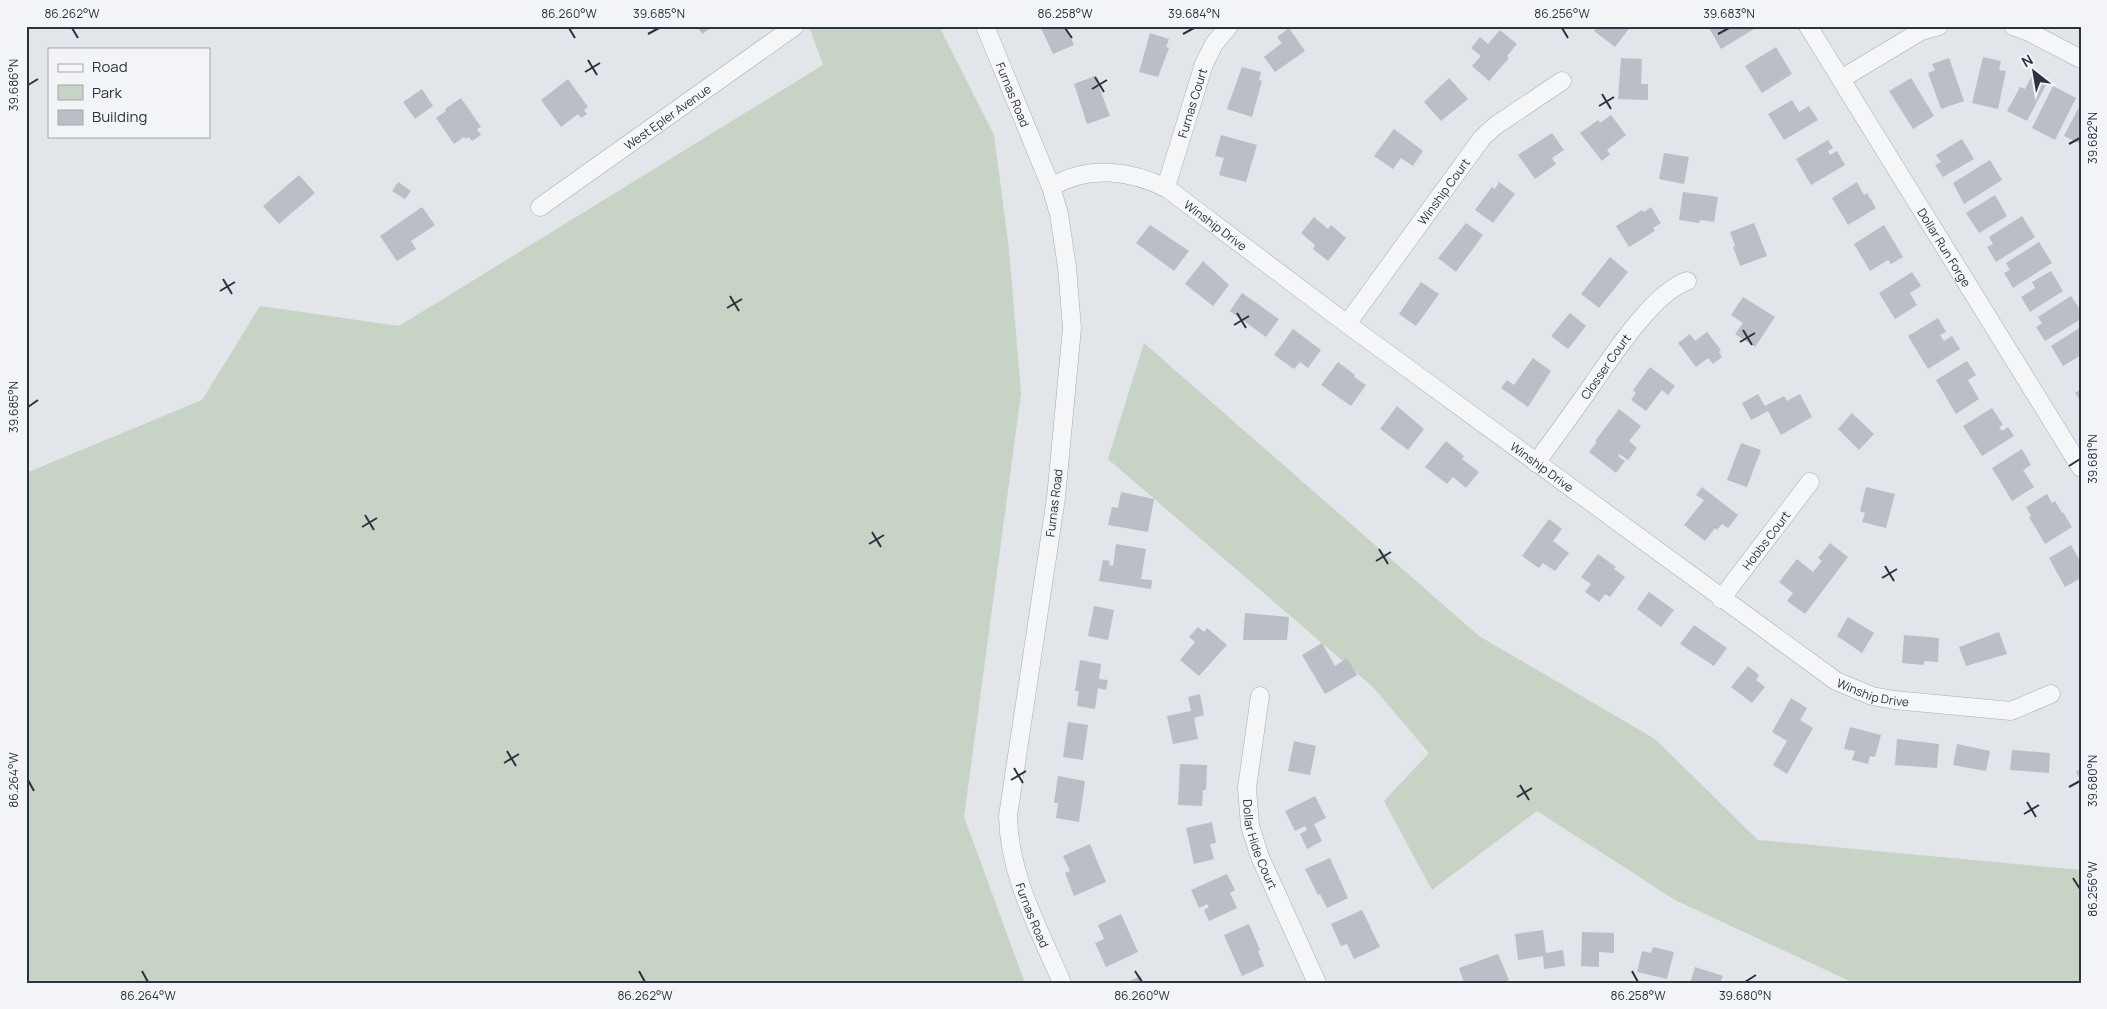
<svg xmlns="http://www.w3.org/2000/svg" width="2107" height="1009" font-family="Manrope,sans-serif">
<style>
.green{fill:#c7d3c4}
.building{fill:#babec6}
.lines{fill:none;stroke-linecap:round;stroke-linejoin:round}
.street-casing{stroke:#a7acb4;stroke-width:19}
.street{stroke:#f5f6f8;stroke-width:18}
.ticks{fill:none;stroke:#2b3240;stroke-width:2}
.labels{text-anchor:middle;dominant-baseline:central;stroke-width:5;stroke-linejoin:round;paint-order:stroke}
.street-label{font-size:12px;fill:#2b3240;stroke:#f2f4f7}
.neatline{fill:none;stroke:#2b3240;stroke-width:2}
.ticks-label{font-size:12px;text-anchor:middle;fill:#2b3240}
</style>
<rect width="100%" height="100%" fill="#e2e5ea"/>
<!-- green -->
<g class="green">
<polygon points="809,26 939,26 994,135 1009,249 1021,394 964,817 1025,983 26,983 26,473 202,400 260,306 399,326 823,65"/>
<polygon points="1144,343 1479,636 1655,739 1758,840 2081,870 2081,983 1854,983 1675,900 1537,811 1432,890 1384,801 1429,753 1373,687 1108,459"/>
</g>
<!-- building -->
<g class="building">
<polygon points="697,26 714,26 702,34"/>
<polygon points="1044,26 1066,26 1074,45 1053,54 1041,28"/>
<polygon points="1595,26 1631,26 1615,47 1594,31 1597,27"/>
<polygon points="1712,26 1759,26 1721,49 1709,28"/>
<polygon points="1289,28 1305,51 1275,72 1264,57 1282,43 1277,37"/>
<polygon points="1500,30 1517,44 1507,56 1509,58 1489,81 1472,66 1481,56 1471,48 1480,37 1488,44"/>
<polygon points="1150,33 1169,39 1166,47 1169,48 1158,77 1139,72"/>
<polygon points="1776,47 1792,74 1762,93 1745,66"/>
<polygon points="1983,57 2001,61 1999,70 2006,71 1998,109 1972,103"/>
<polygon points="1621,58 1642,59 1641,84 1648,84 1648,100 1618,99"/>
<polygon points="1949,58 1964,101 1941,109 1928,73 1935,70 1932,64"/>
<polygon points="1242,67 1261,72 1259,80 1262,81 1252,117 1227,109"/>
<polygon points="1095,76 1110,116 1087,124 1074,84"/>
<polygon points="2031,77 2046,85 2027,121 2007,111 2020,87 2025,89"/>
<polygon points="1449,78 1468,99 1441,121 1424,102"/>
<polygon points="1911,78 1934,116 1913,129 1889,91"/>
<polygon points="568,79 588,107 584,110 587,114 581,118 578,114 561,127 541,100"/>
<polygon points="2053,86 2076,98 2055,140 2032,128"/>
<polygon points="422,89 433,106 415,119 403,102"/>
<polygon points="461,98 481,127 477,129 481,135 472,141 469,137 466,139 464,137 454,144 436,118 446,111 445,109"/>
<polygon points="1792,100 1799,112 1809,106 1818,120 1784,140 1768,114"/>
<polygon points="2081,103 2081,144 2064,136"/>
<polygon points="1611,115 1626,135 1607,150 1610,154 1602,161 1580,133 1598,120 1600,123"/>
<polygon points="1394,129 1423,151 1413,166 1401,158 1393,169 1374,156"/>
<polygon points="1552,133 1564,150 1552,158 1556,164 1535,179 1518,155"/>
<polygon points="1221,135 1257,145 1246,182 1219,175 1224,158 1215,156"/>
<polygon points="1962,139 1974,159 1943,177 1935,165 1941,162 1936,155"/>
<polygon points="1828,140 1833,148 1828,151 1830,155 1837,151 1845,165 1811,185 1796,159"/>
<polygon points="1664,153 1689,157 1684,184 1659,179"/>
<polygon points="1990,160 2002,180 1964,204 1953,183"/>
<polygon points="299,175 315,193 279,224 263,206"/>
<polygon points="398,182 411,191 405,199 392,191"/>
<polygon points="1499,182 1515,194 1493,223 1475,210 1492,187 1495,189"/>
<polygon points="1857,182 1864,195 1867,193 1876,208 1848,225 1832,198"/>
<polygon points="1683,192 1718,197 1714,222 1700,220 1699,223 1679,220"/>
<polygon points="1995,195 2007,216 1979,233 1966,213"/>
<polygon points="422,207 435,225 411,241 416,249 397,261 380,236"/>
<polygon points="1651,207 1661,223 1653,228 1655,231 1629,247 1616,226 1642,210 1644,212"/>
<polygon points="2022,216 2035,237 1996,262 1987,247 1993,244 1989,237"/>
<polygon points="1314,217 1328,229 1331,225 1346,238 1328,261 1313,249 1315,245 1301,233"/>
<polygon points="1466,223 1483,235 1456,272 1438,258"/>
<polygon points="1754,223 1767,256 1740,266 1733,247 1735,246 1730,232"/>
<polygon points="1150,225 1189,251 1174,271 1136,243"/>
<polygon points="1884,225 1903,257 1891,264 1888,260 1870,271 1854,244"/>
<polygon points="2039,242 2052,263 2013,288 2004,273 2010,270 2006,263"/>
<polygon points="1610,257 1628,272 1599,308 1581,294"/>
<polygon points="1203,261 1229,285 1213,306 1185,284"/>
<polygon points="2051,271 2063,291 2030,312 2021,297 2035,288 2032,282"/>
<polygon points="1912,272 1921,286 1910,293 1917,305 1895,319 1879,293"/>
<polygon points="1421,282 1439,294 1416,326 1399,314"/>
<polygon points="1242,293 1279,319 1266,337 1230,311"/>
<polygon points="2071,296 2081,311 2081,319 2045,341 2036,327 2042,323 2038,317"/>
<polygon points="1743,297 1775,317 1755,347 1735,334 1743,323 1731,315"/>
<polygon points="1570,313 1586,326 1568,349 1551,336"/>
<polygon points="1938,318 1946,332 1940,335 1944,341 1952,336 1960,349 1928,369 1908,336"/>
<polygon points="2081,327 2081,355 2063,366 2051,346"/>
<polygon points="1293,329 1321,350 1308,368 1300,362 1294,369 1274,355"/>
<polygon points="1707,332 1721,350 1719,352 1722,357 1713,364 1708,358 1696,367 1678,343 1690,334 1695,341"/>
<polygon points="1533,358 1551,371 1528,407 1501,388 1507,380 1514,385"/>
<polygon points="1967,361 1976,375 1968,380 1979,399 1956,414 1936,380"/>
<polygon points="1338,362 1355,375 1354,377 1366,385 1351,406 1321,385"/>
<polygon points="1650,367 1675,386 1668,395 1662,390 1646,411 1631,400 1636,393 1633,390"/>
<polygon points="2081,389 2081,402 2075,393"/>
<polygon points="1758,394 1765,406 1784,396 1787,401 1800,394 1812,417 1781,435 1768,411 1751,420 1742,403"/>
<polygon points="1397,406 1424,429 1408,450 1380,429"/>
<polygon points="1992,408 2003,425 1999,427 2002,431 2008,427 2014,436 1982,456 1963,426"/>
<polygon points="1619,409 1641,426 1629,441 1637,448 1628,460 1619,454 1618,456 1625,461 1616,473 1589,452 1597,442 1595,441"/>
<polygon points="1852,413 1874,434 1859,450 1838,429"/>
<polygon points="1446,441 1464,456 1462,459 1479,472 1466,488 1453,477 1447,484 1425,467"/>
<polygon points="1741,443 1761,450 1747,487 1727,480"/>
<polygon points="2022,449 2031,465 2023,470 2034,487 2012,501 1992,468"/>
<polygon points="1702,487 1738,515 1728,528 1722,524 1717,530 1715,528 1705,541 1684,525 1704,500 1696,495"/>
<polygon points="1866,487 1895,494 1886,528 1862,522 1865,513 1860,511"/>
<polygon points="1121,492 1154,499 1148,532 1108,525 1112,507 1118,508"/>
<polygon points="2047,494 2052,503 2055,501 2062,513 2063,512 2072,527 2045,544 2029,517 2031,516 2026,507"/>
<polygon points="1549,519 1562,529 1553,541 1569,553 1555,571 1543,563 1539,568 1522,556"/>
<polygon points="1830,543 1848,557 1805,614 1787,601 1793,593 1779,582 1797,559 1813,572 1822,561 1818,558"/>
<polygon points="1116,544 1146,549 1141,579 1152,580 1151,589 1099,581 1103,560 1110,561 1109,565 1113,566"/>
<polygon points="2071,545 2079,559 2081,558 2081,578 2065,587 2049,558"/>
<polygon points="1598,554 1616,567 1614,569 1625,577 1610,597 1605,594 1599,602 1585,592 1591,584 1581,577"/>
<polygon points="1649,592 1674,610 1661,627 1637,609"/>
<polygon points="1094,606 1114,610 1108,640 1088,636"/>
<polygon points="1245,613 1289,617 1287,640 1243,640"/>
<polygon points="1848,617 1874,633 1862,653 1837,636"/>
<polygon points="1694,625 1727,648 1714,666 1680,644"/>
<polygon points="1198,627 1204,632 1207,628 1227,645 1199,676 1180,660 1195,642 1189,637"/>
<polygon points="1999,632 2007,654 1966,666 1959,647"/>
<polygon points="1904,635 1939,638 1938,662 1924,661 1924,665 1902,663"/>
<polygon points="1322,643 1335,666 1347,658 1357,675 1325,694 1302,655"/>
<polygon points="1080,660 1101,664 1099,679 1108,680 1106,690 1098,688 1095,709 1077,706 1079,691 1075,691"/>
<polygon points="1748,666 1759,675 1756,680 1765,687 1752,703 1731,687"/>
<polygon points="1200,694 1204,715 1194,718 1198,739 1173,744 1167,716 1191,711 1188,697"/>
<polygon points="1791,698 1807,708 1800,720 1813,728 1787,774 1773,765 1787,741 1772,732"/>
<polygon points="1068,722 1088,725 1083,760 1063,757"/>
<polygon points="1850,727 1881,735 1875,757 1870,756 1868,764 1852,760 1855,751 1844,749"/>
<polygon points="1897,739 1939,744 1937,768 1895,765"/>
<polygon points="1294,741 1316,746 1310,775 1288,771"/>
<polygon points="1957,744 1990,751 1986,771 1953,765"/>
<polygon points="2012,750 2050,753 2049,773 2010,770"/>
<polygon points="1180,764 1207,765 1206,790 1203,790 1202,806 1178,805"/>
<polygon points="2081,768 2081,780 2076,772"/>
<polygon points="1058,776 1085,781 1079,822 1056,818 1058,803 1054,803"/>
<polygon points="1315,796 1326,818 1314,824 1322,841 1307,849 1300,834 1307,830 1305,826 1295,831 1285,811"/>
<polygon points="1212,822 1216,843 1210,844 1214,859 1194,864 1186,828"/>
<polygon points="1090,844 1106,882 1074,896 1065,873 1070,871 1063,856"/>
<polygon points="1330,858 1348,898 1327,908 1320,894 1318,895 1305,869"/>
<polygon points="1227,874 1235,890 1230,893 1237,908 1209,921 1204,910 1209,907 1207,904 1199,908 1191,890"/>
<polygon points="1362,910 1380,947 1354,959 1347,944 1341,946 1331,924"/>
<polygon points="1121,914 1138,952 1106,967 1095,943 1104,939 1098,925"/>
<polygon points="1249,924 1260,950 1258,951 1264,966 1242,976 1224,935"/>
<polygon points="1543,930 1546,953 1563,950 1565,966 1544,969 1543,956 1518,960 1515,934"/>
<polygon points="1582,932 1614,933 1614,953 1599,952 1599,967 1581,966"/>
<polygon points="1653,947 1674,952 1667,979 1637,972 1642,951 1651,953"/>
<polygon points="1498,954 1509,980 1502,983 1464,983 1459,968"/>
<polygon points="1695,967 1723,976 1720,983 1690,983"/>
<polygon points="1141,976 1144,983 1125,983"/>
</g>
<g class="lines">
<!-- street casing -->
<g class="street-casing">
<g id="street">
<path id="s1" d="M985 26 1051 187 1059 214 1067 267 1072 328 1056 498 1008 816C1009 876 1039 929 1062 983"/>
<path id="s2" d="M1808 26 2081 468"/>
<polyline points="2013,26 2029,32 2081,59"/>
<polyline points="1841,79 1921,31 1939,26"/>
<path id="s3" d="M1051 187C1088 165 1131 170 1168 189L1347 324 1836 681 1872 696 1894 700 2011 711 2051 694"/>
<path id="s4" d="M1166 187 1204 64 1214 44 1229 26"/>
<path id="s5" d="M540 207 795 26"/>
<path id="s6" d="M1347 324 1482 138 1495 126 1562 81"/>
<path id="s7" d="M1536 463C1555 437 1574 411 1592 385 1613 355 1653 293 1687 281"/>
<path id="s8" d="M1721 599 1810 482"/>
<path id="s9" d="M1260 696 1247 788 1250 826 1260 857 1317 983"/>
</g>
</g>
<!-- street -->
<use href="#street" class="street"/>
</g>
<!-- ticks -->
<path class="ticks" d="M72 28 78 38M569 28 575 38M1065 28 1072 38M1562 28 1568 38M648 34 659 28M1183 34 1194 28M1718 34 1729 28M588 60 597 75M585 72 600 63M1095 77 1104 92M28 85 38 79M1092 89 1107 80M1602 94 1611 109M1599 106 1614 97M2069 144 2080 138M223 279 232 294M220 291 235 282M730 296 739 311M727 308 742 299M1237 313 1246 328M1234 325 1249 316M1743 330 1752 345M1740 342 1755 333M28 407 38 400M2069 466 2080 459M365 515 374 530M362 527 377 518M872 532 881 547M869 544 884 535M1379 549 1388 564M1376 561 1391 552M1885 566 1894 581M1882 578 1897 569M507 751 516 766M504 763 519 754M1014 768 1023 783M28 780 34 791M1011 780 1026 771M1520 785 1529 800M2069 787 2080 781M1517 797 1532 788M2027 802 2036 817M2024 814 2039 805M2073 878 2080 889M142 971 148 982M639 971 645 982M1135 971 1142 982M1632 971 1638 982M1745 982 1756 975"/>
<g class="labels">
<!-- street labels -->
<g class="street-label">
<text stroke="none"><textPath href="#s1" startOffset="74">Furnas Road</textPath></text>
<text stroke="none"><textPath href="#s4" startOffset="88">Furnas Court</textPath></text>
<text stroke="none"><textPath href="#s5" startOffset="156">West Epler Avenue</textPath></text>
<text stroke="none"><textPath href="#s6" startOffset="164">Winship Court</textPath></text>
<text stroke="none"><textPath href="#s3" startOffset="182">Winship Drive</textPath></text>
<text stroke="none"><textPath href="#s2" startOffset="260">Dollar Run Forge</textPath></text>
<text stroke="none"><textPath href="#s7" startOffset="119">Closser Court</textPath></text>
<text stroke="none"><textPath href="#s3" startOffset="588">Winship Drive</textPath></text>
<text transform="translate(1054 503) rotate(-83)">Furnas Road</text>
<text stroke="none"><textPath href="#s8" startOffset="74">Hobbs Court</textPath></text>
<text stroke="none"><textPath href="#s3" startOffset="991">Winship Drive</textPath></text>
<text stroke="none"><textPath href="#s9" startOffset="151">Dollar Hide Court</textPath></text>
<text stroke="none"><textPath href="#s1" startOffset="912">Furnas Road</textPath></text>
</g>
</g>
<!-- border -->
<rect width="2107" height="1009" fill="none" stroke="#f2f4f7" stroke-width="55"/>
<!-- legend -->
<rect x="48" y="48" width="162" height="90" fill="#f2f4f7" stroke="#a2a6ae"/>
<rect x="58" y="64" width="25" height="8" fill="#f5f6f8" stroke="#a2a6ae"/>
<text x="92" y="72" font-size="15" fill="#2b3240">Road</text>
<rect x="58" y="85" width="25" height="15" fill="#c7d3c4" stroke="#a2a6ae"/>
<text x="92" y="98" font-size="15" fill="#2b3240">Park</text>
<rect x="58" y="110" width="25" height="15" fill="#babec6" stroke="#a2a6ae"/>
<text x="92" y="122" font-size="15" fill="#2b3240">Building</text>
<!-- north arrow -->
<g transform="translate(2034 72) rotate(329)" stroke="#f2f4f7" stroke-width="4" paint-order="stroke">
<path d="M0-4L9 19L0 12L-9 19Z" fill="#2b3240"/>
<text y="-8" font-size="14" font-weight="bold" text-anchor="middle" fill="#2b3240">N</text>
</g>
<rect x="28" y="28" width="2052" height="954" class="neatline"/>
<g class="ticks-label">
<text x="72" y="18">86.262°W</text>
<text x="569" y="18">86.260°W</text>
<text x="659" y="18">39.685°N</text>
<text x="1065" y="18">86.258°W</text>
<text x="1194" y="18">39.684°N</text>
<text x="1562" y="18">86.256°W</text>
<text x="1729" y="18">39.683°N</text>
<text transform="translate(14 85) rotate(-90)" y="4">39.686°N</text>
<text transform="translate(2093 138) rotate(-90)" y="4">39.682°N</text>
<text transform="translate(14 407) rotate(-90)" y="4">39.685°N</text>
<text transform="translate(2093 459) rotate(-90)" y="4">39.681°N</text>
<text transform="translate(14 780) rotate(-90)" y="4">86.264°W</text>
<text transform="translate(2093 781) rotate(-90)" y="4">39.680°N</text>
<text transform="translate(2093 889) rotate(-90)" y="4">86.256°W</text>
<text x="148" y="1000">86.264°W</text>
<text x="645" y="1000">86.262°W</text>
<text x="1142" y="1000">86.260°W</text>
<text x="1638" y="1000">86.258°W</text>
<text x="1745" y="1000">39.680°N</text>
</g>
</svg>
